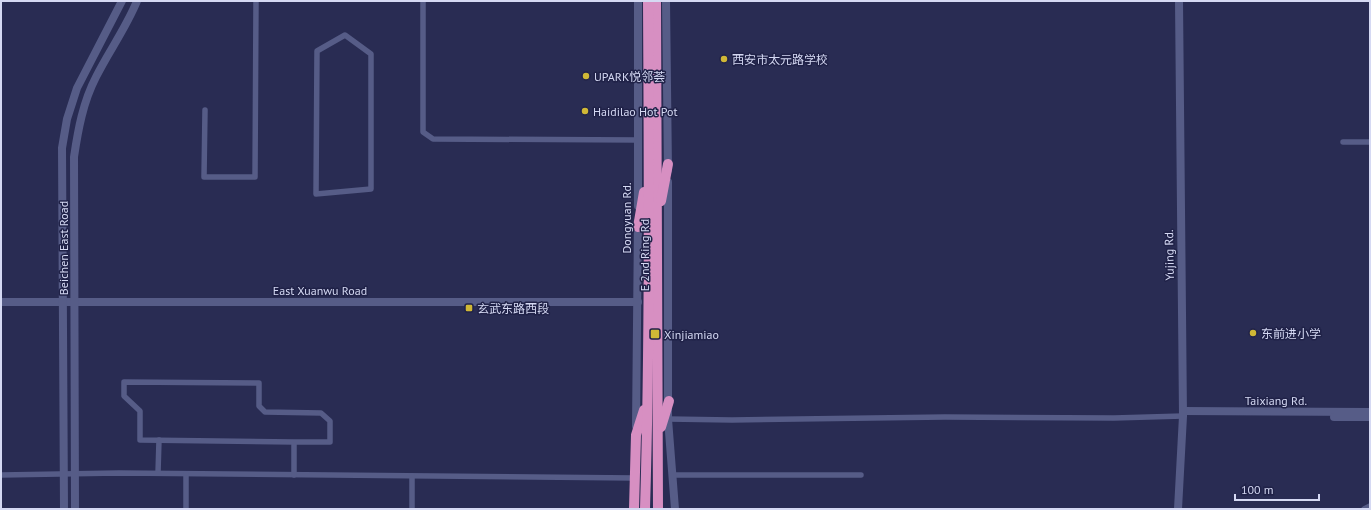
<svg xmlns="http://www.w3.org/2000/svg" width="1371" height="510" font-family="'PT Sans','Noto Sans SC',sans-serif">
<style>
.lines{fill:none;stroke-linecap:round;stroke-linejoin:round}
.street{stroke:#565c87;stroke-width:5.5}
.secondary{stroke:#565c87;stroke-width:8}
.highway{stroke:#d78fc2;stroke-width:10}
.poi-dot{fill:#d0b836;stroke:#202248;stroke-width:1.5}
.labels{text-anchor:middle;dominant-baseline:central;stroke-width:3;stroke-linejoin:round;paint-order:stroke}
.poi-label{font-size:12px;fill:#d5d9f3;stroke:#202248;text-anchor:start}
.street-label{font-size:12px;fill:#d5d9f3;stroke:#202248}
</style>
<rect width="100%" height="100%" fill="#292c53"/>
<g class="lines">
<!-- street -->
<g class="street">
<polyline points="423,1 423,132 433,139 638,140"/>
<polygon points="345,35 371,54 371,189 316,194 317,51"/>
<polyline points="205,110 204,177 255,177 256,1"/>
<polyline points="1343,142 1370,142"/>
<polyline points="668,419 732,420 945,417 1114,418 1183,416"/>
<polyline points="158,473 159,440"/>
<polyline points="1,475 119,473 635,478"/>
<polyline points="294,475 294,442 330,442 330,421 321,413 265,412 259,406 259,383 124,382 124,396 140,411 140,440 294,442"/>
<polyline points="673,475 861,475"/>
<polyline points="186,509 186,474"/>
<polyline points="412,509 412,476"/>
<polyline points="1364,509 1370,506"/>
</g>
<!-- secondary -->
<g class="secondary">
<polyline points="666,1 668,170"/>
<polyline points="668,182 668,419 675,509"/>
<polyline points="638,206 638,1"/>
<polyline points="1,302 638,302"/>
<polyline points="1183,411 1370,412"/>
<polyline points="1334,417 1370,417"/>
<polyline points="636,426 638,222"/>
<polyline points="64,509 62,148 67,119 77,88 122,1"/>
<path d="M75 509 74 157C78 130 83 102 96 77 109 51 126 28 137 1"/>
<polyline points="1178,509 1183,416 1179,1"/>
</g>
<!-- highway -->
<g class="highway">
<polyline points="656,1 658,509"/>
<polyline points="661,201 668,164"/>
<polyline points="638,227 644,192"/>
<polyline points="661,427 669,401"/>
<polyline points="634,509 636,435 644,410"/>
<path d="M645 509C650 340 649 170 648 1"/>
</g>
</g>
<!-- markers -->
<g class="poi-dot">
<circle cx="724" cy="59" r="4"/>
<circle cx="586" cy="76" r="4"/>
<circle cx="585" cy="111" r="4"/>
<rect x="465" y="304" width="8" height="8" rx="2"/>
<circle cx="1253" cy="333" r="4"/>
<rect x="650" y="329" width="10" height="10" rx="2"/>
</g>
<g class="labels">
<!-- poi labels -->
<g class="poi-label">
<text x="732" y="59">西安市太元路学校</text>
<text x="594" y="76">UPARK悦邻荟</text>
<text x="593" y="111">Haidilao Hot Pot</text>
<text x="477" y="308">玄武东路西段</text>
<text x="1261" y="333">东前进小学</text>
<text x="664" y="334">Xinjiamiao</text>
</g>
<!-- street labels -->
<g class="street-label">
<text transform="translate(626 218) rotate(-90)">Dongyuan Rd.</text>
<text transform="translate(63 248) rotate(-90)">Beichen East Road</text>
<text transform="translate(644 255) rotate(-90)">E 2nd Ring Rd</text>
<text transform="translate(1169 255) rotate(-91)">Yujing Rd.</text>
<text x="320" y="290">East Xuanwu Road</text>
<text x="1276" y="400">Taixiang Rd.</text>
</g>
</g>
<!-- border -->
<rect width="1371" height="510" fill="none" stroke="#d5d9f3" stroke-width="4"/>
<!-- scale -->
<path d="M1235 494v6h84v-6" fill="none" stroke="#d5d9f3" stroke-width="2"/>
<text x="1241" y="494" font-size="12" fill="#d5d9f3" stroke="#202248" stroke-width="3" paint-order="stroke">100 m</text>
</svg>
